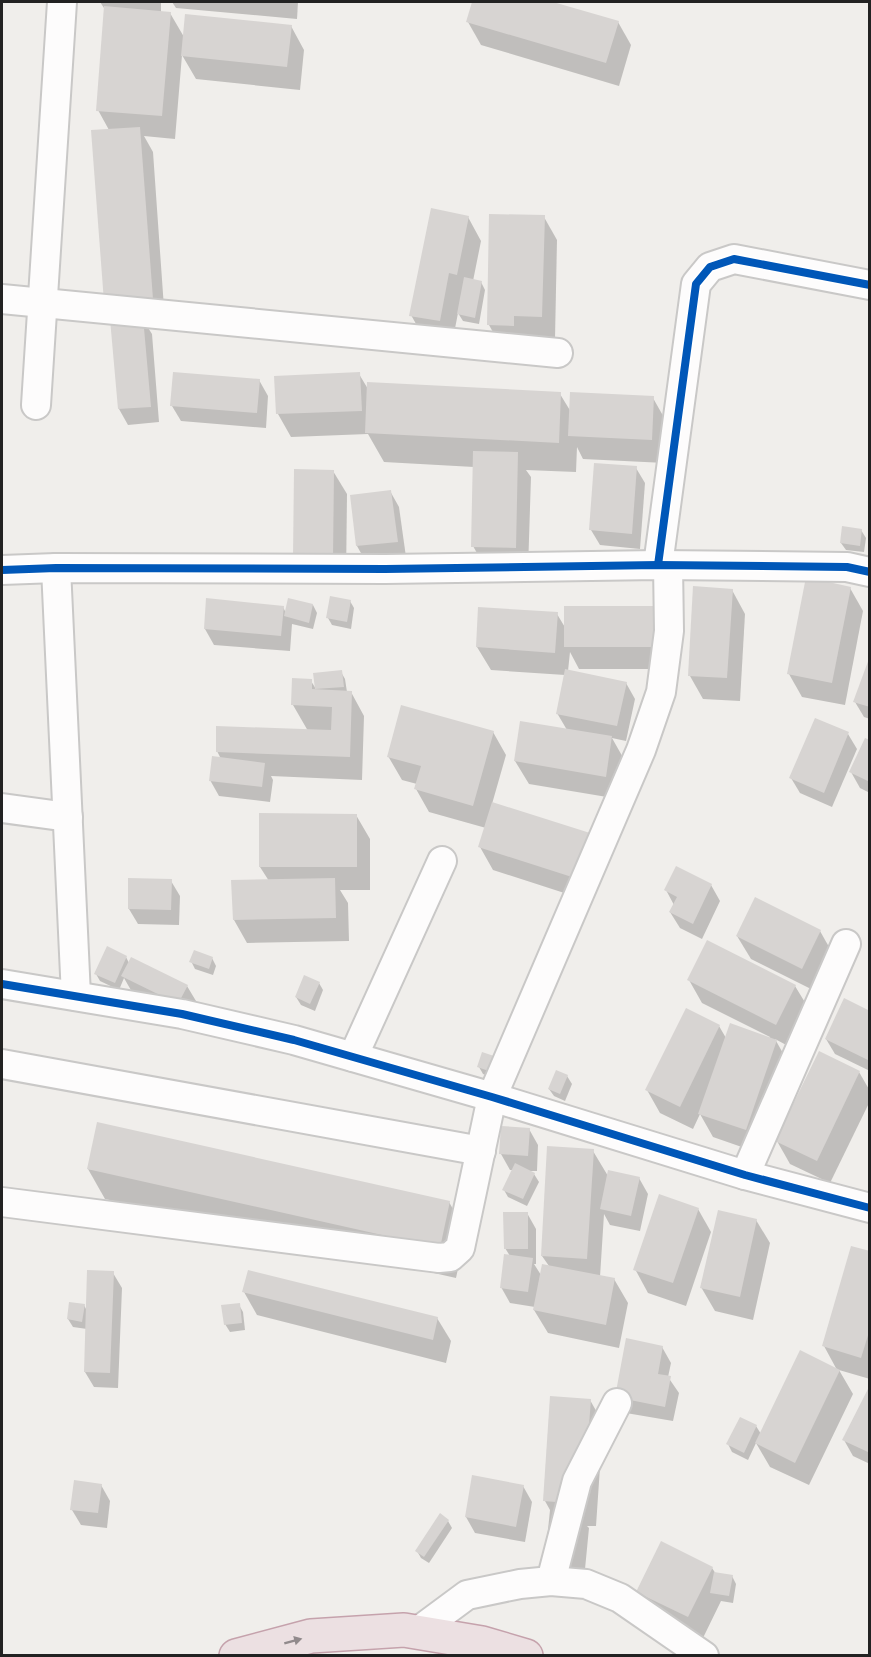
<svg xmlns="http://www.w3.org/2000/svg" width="871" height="1657" font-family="'DejaVu Sans',sans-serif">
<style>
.shadow{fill:#0003}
.building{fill:#d7d4d2}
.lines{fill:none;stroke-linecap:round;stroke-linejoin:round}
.minor-casing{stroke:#c9c8c7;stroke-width:32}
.highway-casing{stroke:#c5a2ac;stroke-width:36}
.minor{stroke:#fdfcfc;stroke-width:28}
.highway{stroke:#ece0e2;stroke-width:33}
.cycleway-casing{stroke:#fff;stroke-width:11}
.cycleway{stroke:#0057b8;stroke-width:8}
.oneway{fill:#918a8c}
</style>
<rect width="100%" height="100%" fill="#f0eeeb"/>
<!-- shadow -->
<g class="shadow">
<polygon points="100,2 161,2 161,13 170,13 184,37 291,26 304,50 300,90 196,79 182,55 175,139 144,136 153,152 165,322 145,323 152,334 159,422 128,425 119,409 111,321 109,130 98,110 106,11"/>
<polygon points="172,2 298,2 297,19 176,8"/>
<polygon points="474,2 547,2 618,22 631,45 619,86 481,45 468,22"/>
<polygon points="468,217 481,241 473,281 481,282 485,290 479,324 463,321 458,313 452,344 424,338 411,315"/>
<polygon points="544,217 557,240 555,339 502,348 489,325"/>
<polygon points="359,374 368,389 560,394 571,412 653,398 666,421 665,463 583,459 577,447 576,472 526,470 531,477 528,570 486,569 473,546 474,467 384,462 368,434 291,437 278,414 276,377"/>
<polygon points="259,380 268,396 266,428 181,421 172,406"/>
<polygon points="636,468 645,483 640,549 600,545 591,530"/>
<polygon points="333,471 347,494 346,581 308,580"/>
<polygon points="390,491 399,507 406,557 366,562 357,546 351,496"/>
<polygon points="861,530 866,538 864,552 846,550 841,543"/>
<polygon points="850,588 863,611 845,705 802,697 789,674"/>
<polygon points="732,590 745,614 740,701 703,699 690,676"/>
<polygon points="350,601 354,608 351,629 332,625 328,618"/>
<polygon points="313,605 317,613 313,629 292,624 290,651 214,645 205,629 283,607 286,613"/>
<polygon points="658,607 671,669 579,669 570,652 568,671 626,683 635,699 626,741 612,738 625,761 619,799 529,784 515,761 567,730 557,713 565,675 491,670 477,647 557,614 566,629"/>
<polygon points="870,659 870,719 864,717 855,702"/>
<polygon points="341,672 345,679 347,692 351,692 364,716 362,780 271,776 273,780 270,802 219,796 210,780 221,759 217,751 308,731 293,705 311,681 316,689 315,674"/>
<polygon points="493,732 506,755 492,804 589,835 589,901 493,870 480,847 486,828 429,812 416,789 417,784 402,780 388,756"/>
<polygon points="848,734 857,749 832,807 800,793 791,778"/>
<polygon points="870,742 870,793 860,788 851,772"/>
<polygon points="356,815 370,839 370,890 340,890 348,903 349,941 247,943 234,920 269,881 260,867"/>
<polygon points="171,881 180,896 179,925 138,924 129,909"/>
<polygon points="711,885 720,901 702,939 680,928 670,912 674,905 666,890"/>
<polygon points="820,931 833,954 815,991 751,959 737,936"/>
<polygon points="126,957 129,963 187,986 196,1001 187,1019 132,992 124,978 119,990 100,981 96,974"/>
<polygon points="212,958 216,966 213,975 195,969 191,961"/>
<polygon points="689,980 795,986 809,1009 790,1047 775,1039 789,1064 759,1153 713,1137 700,1114 693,1129 660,1113 647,1090 719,1026 726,1038 769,1039 770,1037 702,1003"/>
<polygon points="319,983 323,990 315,1011 301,1005 296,997"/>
<polygon points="870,1012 870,1071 835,1054 826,1039"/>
<polygon points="499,1059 499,1080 483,1074 479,1067"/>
<polygon points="859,1072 870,1091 870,1101 830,1183 790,1164 777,1141"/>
<polygon points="567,1076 572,1084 565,1101 554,1096 549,1089"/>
<polygon points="529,1129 538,1145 537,1171 527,1171 534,1174 539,1182 527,1206 508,1197 504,1190 514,1170 510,1170 501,1154"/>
<polygon points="593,1151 608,1176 639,1178 648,1194 640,1231 610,1225 604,1214 600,1277 614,1279 628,1303 619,1348 548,1333 534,1310 535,1307 510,1303 501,1287 510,1256 505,1248 527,1213 536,1229 536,1264 534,1264 541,1275 549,1266 542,1256"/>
<polygon points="88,1169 449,1202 466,1232 456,1278 105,1199"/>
<polygon points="698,1209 711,1232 686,1306 648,1293 635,1269"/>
<polygon points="756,1220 770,1243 753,1320 715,1311 701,1287"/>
<polygon points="870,1252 870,1379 839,1370 853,1394 809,1485 770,1467 756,1443 748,1460 732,1452 728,1444 756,1426 761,1434 837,1370 824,1346"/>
<polygon points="113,1273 122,1288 118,1388 94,1387 85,1372 87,1329 73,1327 68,1319 84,1305 87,1311"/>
<polygon points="244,1292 437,1318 451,1341 446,1363 257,1315"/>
<polygon points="239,1305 243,1312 245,1330 230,1332 225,1324"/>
<polygon points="662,1347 671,1363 668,1377 679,1393 673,1421 626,1413 617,1397"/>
<polygon points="870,1388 870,1464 853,1456 844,1440"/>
<polygon points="590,1400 603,1423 596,1526 587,1526 589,1528 585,1569 555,1566 546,1550 550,1510 545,1501"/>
<polygon points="101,1485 110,1501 107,1528 81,1525 72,1510"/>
<polygon points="523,1486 532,1502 525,1542 475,1533 466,1517"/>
<polygon points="448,1521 452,1528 429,1563 421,1558 417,1551"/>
<polygon points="712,1568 716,1574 732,1576 736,1584 733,1603 721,1601 702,1640 651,1615 638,1592"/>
</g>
<!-- building -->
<g class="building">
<polygon points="472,2 553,2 619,21 606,63 466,22"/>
<polygon points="104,6 171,12 162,116 96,111"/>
<polygon points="185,14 292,25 287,67 181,56"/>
<polygon points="140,127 153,299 104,302 91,130"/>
<polygon points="431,208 469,216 457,275 449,273 440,321 409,316"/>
<polygon points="489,214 545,215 542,317 514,316 514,326 487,325"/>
<polygon points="464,277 482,281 475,318 457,314"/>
<polygon points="143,317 151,407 118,409 110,319"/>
<polygon points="173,372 260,379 257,413 170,406"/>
<polygon points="360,372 362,411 276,414 274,376"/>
<polygon points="367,382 561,392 559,443 365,433"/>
<polygon points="570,392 654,396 652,440 568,436"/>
<polygon points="473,451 518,452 516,548 471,547"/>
<polygon points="594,463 637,466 632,534 589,530"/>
<polygon points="294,469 334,470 333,558 293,558"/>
<polygon points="391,490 398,542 356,546 350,495"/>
<polygon points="842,526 862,529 860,546 840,543"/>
<polygon points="806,577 851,587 832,683 787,674"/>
<polygon points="693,586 733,589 727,678 688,676"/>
<polygon points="330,596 351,600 347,622 326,618"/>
<polygon points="206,598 284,606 281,636 204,629"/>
<polygon points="288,598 313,604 309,623 284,616"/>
<rect x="564" y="606" width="95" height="41"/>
<polygon points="478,607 558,612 555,653 476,647"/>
<polygon points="870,656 870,707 853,702"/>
<polygon points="565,669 627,682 617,726 556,714"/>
<polygon points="342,670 344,687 315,689 313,673"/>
<polygon points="292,678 312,679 312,689 352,691 350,757 216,752 216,726 331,730 332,707 291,705"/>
<polygon points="401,705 494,731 473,806 414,789 421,766 387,757"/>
<polygon points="815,718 849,732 824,793 789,778"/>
<polygon points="520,721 612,736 606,777 514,761"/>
<polygon points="865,738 870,740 870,782 849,772"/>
<polygon points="212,756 265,763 262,787 209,781"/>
<polygon points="492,802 590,833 575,878 478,847"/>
<polygon points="259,813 357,814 357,867 259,867"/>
<polygon points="676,866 712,884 693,924 669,912 677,897 664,890"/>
<polygon points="128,878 172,879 171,910 128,909"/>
<polygon points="335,878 336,918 233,920 231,880"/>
<polygon points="755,897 821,930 802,969 736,936"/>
<polygon points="707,940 796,985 776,1025 687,980"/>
<polygon points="107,946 127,956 115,983 94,974"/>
<polygon points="194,950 213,957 209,969 189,962"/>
<polygon points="131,957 188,985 178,1004 121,976"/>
<polygon points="304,975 320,982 310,1004 295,997"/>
<polygon points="844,998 870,1011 870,1061 825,1039"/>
<polygon points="686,1008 720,1025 680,1107 645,1090"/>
<polygon points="730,1023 777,1040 746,1130 698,1114"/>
<polygon points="819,1051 860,1071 817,1161 775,1141"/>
<polygon points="482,1052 500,1058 495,1073 477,1067"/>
<polygon points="556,1070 568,1075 560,1094 548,1089"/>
<polygon points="97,1122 450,1201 440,1248 87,1169"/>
<polygon points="501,1126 530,1128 528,1156 499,1154"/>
<polygon points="547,1146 594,1149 587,1259 541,1256"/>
<polygon points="515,1163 535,1173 523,1199 502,1190"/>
<polygon points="608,1170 640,1177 631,1216 600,1209"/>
<polygon points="659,1194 699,1208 673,1283 633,1270"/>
<polygon points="718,1210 757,1219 740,1297 700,1288"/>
<polygon points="503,1212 528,1212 528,1249 504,1249"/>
<polygon points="851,1246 870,1251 870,1329 861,1358 822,1346"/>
<polygon points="504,1254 533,1258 528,1292 500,1288"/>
<polygon points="542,1264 615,1278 606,1325 533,1310"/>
<polygon points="87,1270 114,1271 110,1373 84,1372"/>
<polygon points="248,1270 438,1317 433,1340 242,1292"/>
<polygon points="69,1302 85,1304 82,1322 67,1319"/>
<polygon points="240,1303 242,1323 224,1325 221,1305"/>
<polygon points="626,1338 663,1346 658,1374 671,1376 665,1407 615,1397"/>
<polygon points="800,1350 840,1370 795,1463 755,1443"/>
<polygon points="870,1385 870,1449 868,1452 842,1440"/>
<polygon points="550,1396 591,1399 583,1504 543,1501"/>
<polygon points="740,1417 757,1425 744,1453 726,1444"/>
<polygon points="472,1475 524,1485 516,1527 465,1517"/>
<polygon points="74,1480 102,1484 98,1513 70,1510"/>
<polygon points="440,1513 449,1520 424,1557 415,1551"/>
<polygon points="661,1541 713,1567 688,1617 636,1592"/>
<polygon points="714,1572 733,1575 729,1596 710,1593"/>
</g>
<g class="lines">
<!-- minor casing -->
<g class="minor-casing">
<g id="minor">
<polyline points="2,299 558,353"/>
<polyline points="36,405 62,2"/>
<polyline points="658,565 696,284 710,267 734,259 870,285"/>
<polyline points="56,568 76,996"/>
<polyline points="2,570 56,568 385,569 658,565 847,567 870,572"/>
<polyline points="2,808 68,817"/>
<polyline points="2,984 182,1014 294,1040 492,1097 745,1175 870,1208"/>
<polyline points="353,1057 442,861"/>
<polyline points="2,1064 481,1151"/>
<polyline points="745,1175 846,944"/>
<polyline points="2,1202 439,1258 450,1257 460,1248 492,1097 641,750 661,692 669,631 668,565"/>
<polyline points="551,1581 577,1481 617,1403"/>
<polyline points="417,1632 467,1595 520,1584 551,1581 586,1584 620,1598 704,1656"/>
</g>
</g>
<!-- highway casing -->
<g class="highway-casing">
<polyline id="highway" points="236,1656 311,1636 404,1630 482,1643 526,1656"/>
</g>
<!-- minor -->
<use href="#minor" class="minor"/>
<!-- highway -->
<use href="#highway" class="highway"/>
<!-- cycleway casing -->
<g class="cycleway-casing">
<g id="cycleway">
<polyline points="658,565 696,284 710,267 734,259 870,285"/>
<polyline points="2,570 56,568 385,569 658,565 847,567 870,572"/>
<polyline points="2,984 182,1014 294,1040 492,1097 745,1175 870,1208"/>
</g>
</g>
<!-- cycleway -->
<use href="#cycleway" class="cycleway"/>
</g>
<!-- one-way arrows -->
<defs><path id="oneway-solid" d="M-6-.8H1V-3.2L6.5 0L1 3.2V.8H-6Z" transform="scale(1.5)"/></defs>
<use class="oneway" href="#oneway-solid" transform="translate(293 1641) rotate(-15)"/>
<!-- border -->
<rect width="871" height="1657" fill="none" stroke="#222222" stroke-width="6"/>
</svg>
